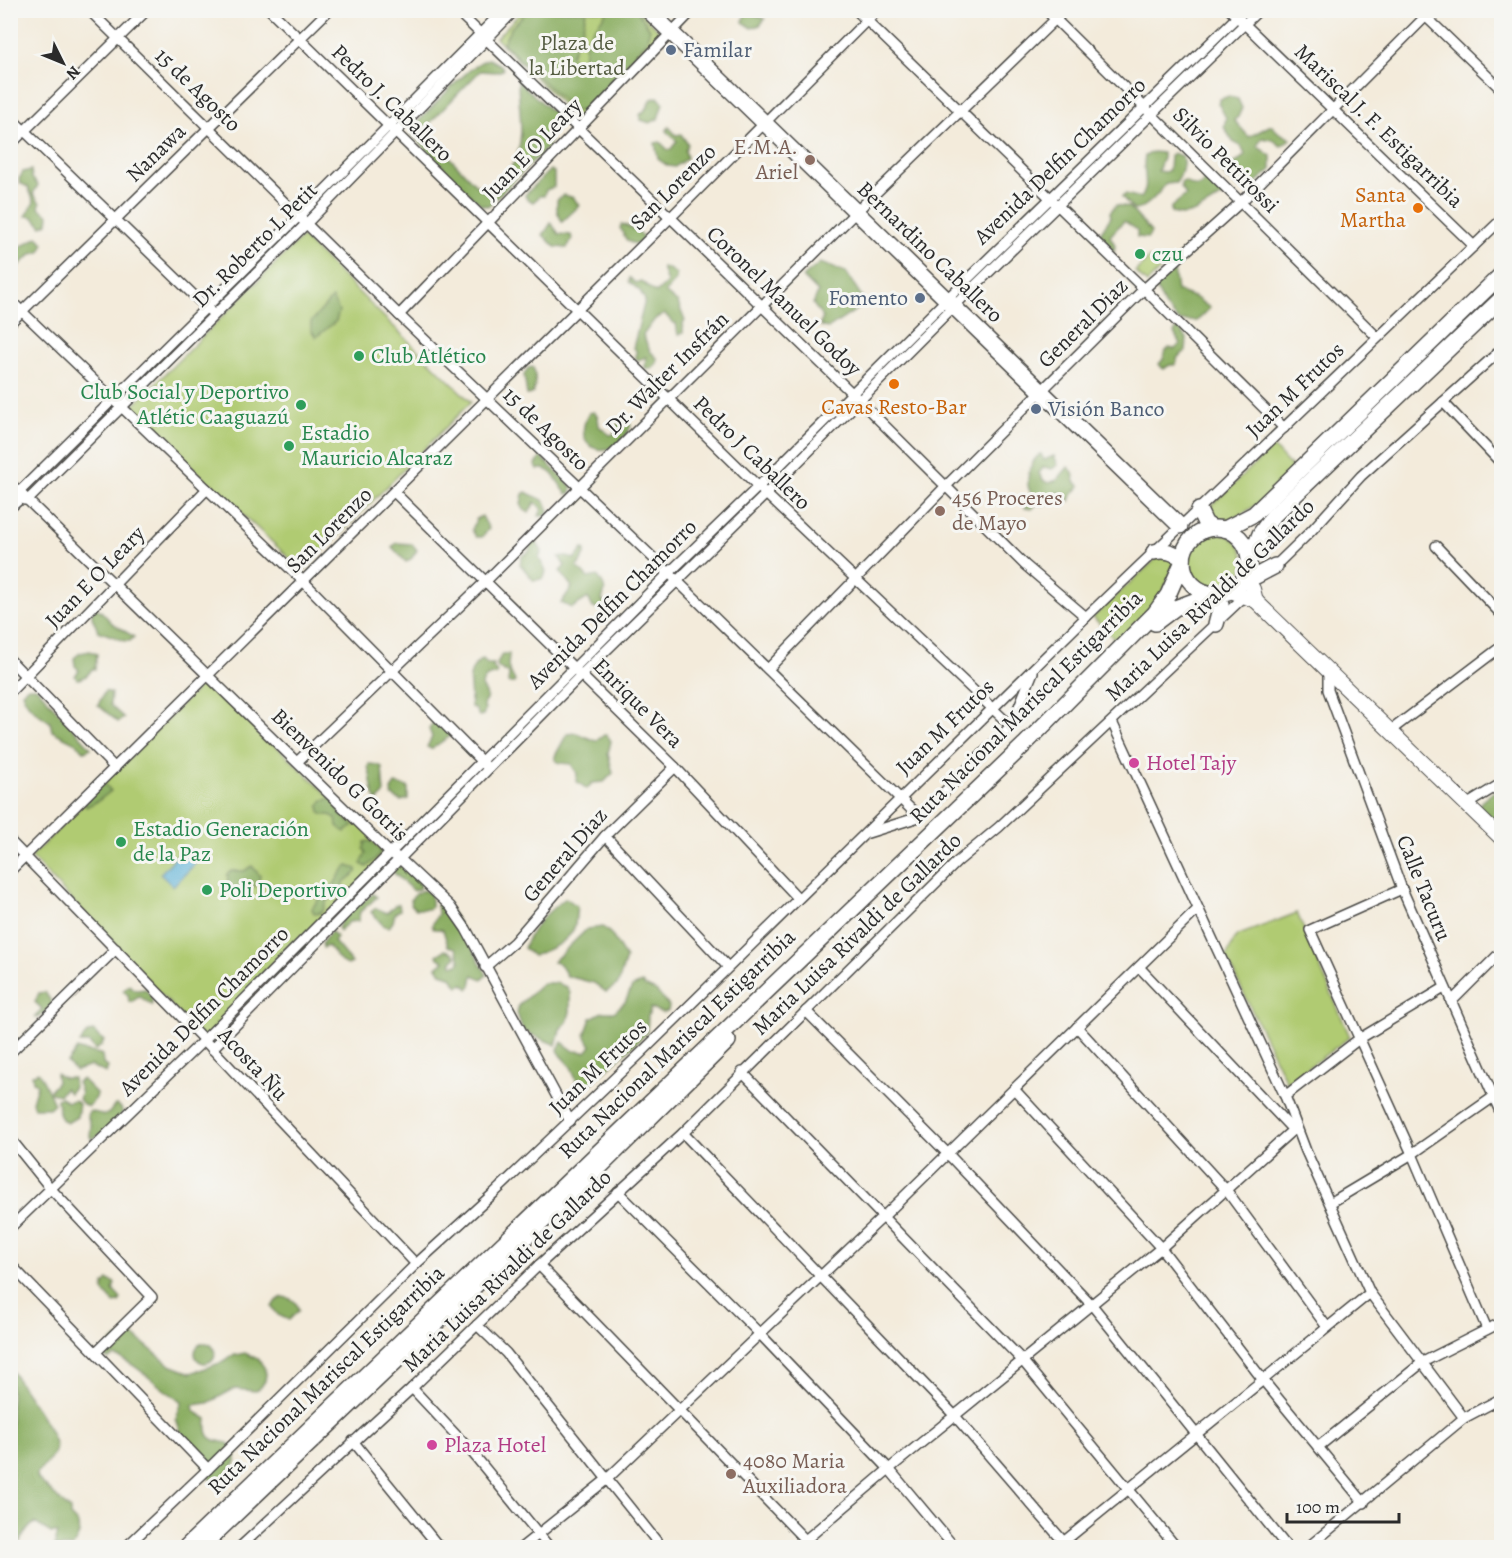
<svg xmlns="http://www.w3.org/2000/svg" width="1512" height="1558" font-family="Alegreya,serif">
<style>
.green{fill:#b0cb72;stroke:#6e7b4e;stroke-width:1.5}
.forest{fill:#8caf64;stroke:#5c6d48;stroke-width:1.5}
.water{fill:#5bb1d7;stroke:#436e81;stroke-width:1.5}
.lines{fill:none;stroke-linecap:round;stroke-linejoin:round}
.minor-casing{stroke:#494845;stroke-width:12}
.primary-casing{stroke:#494845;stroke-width:16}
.trunk-casing{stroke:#494845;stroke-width:18}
.minor{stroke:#fff;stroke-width:9}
.primary{stroke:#fff;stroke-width:14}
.trunk{stroke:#fff;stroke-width:15}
.service-dot{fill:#5c6f8a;stroke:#f6f6f2;stroke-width:2}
.education-dot{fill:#8d6e63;stroke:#f6f6f2;stroke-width:2}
.food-dot{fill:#e8710a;stroke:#f6f6f2;stroke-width:2}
.leisure-dot{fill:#2e9e5b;stroke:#f6f6f2;stroke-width:2}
.hotel-dot{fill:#d1479c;stroke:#f6f6f2;stroke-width:2}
.labels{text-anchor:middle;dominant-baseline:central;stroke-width:6;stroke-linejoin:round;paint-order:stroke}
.park-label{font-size:22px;fill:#535b40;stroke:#f6f6f2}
.service-label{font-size:22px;fill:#4e5e75;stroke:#f6f6f2;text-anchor:start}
.street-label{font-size:22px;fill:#2b2b2b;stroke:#f6f6f2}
.education-label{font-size:22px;fill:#785e54;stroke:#f6f6f2;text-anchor:start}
.food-label{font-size:22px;fill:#c56008;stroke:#f6f6f2;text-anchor:end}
.leisure-label{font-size:22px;fill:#27864d;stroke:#f6f6f2;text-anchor:start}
.hotel-label{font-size:22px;fill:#b23c85;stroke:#f6f6f2;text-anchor:start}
</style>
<rect width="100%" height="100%" fill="#f6f6f2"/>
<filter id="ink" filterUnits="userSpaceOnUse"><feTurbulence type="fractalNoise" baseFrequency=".0167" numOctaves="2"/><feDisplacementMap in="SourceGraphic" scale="12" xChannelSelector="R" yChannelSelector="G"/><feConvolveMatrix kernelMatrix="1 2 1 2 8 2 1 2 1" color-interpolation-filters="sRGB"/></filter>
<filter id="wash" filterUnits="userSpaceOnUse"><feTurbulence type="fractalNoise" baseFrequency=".008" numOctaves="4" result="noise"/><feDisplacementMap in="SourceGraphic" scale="24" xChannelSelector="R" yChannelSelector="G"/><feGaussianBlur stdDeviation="1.35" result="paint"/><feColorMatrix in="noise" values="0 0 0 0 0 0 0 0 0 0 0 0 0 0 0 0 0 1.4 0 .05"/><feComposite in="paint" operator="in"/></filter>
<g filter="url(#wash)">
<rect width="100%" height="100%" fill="#f3ebdb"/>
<!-- green -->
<g class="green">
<polygon points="523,10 639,11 662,33 577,119 496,38"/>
<polygon points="302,237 471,402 303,571 130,409"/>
<polygon points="1149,258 1161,269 1147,283 1135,272"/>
<path d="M1273 447 1295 471C1274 490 1240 526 1210 521L1204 512Z"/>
<circle cx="1216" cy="561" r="28"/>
<polygon points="1158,557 1168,557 1176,562 1159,600 1117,642 1093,617"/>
<polygon points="206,680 390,853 204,1040 31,857"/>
<polygon points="1297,913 1350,1037 1287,1083 1226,957 1236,936"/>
</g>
<!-- forest -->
<g class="forest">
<path d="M528 10 586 11 583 27 571 55 576 64C590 54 582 51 587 39 592 28 602 21 607 11H637L650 29 646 42 583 111H574L503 43 511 28Z"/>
<polygon points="738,11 750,11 753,14 765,19 760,25 752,28 743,22 745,14"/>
<path d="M489 59 502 66 503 70 496 72 480 71 423 130 480 189 487 191C495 183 507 174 513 164 527 139 518 108 518 81L559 118 554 127 548 147 488 206 481 205 462 187 411 133 414 126C429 111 472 61 489 59Z"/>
<polygon points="1229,96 1238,99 1242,108 1238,117 1234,120 1249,137 1271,125 1278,132 1291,139 1281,146 1273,140 1262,138 1257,146 1271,156 1271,170 1250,187 1240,188 1223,174 1228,165 1237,162 1245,155 1241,146 1233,142 1224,127 1226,118 1218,103 1220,99"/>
<path d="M658 97 663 103 658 119 650 123 641 120 640 115 648 107C648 100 652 98 658 97Z"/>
<polygon points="669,127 676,135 681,134 688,144 685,150 687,158 675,167 668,166 658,159 655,143 660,142 668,150 671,149 677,141 666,131"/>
<path d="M1153 152 1163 153V158L1158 171 1165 172 1169 170 1170 156 1173 153 1182 156C1185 165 1181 176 1176 183L1166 184C1158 193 1147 209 1134 210L1122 197 1126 194 1141 198C1151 185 1141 170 1145 156Z"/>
<polygon points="31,170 32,178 38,185 33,194 40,203 39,208 49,215 48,223 42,226 33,217 26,216 34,202 28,187 20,183 19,179 23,172"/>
<polygon points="550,170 554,172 554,187 546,190 544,196 540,196 533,202 526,198 525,195"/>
<path d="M1207 173 1219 187 1223 196C1208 204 1188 222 1171 212V207L1186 195 1181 187V182L1185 181C1193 187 1205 191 1204 176Z"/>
<polygon points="564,195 574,198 579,206 562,222 557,211 557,200"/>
<polygon points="1116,205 1129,207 1151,232 1148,238 1137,237 1137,230 1124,221 1110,236 1115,245 1114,252 1100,233 1111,217 1110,212"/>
<polygon points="551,223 559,234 571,235 572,239 567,248 555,247 543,235"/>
<path d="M622 224 638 231 644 238 638 244C623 243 626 236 620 228Z"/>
<polygon points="37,237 44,243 40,252 32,254 16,268 11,267 11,256 13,249 24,245"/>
<polygon points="820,263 846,272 862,297 862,306 829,328 822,327 820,324 823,318 813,304 818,292 803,277"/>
<polygon points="662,267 667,268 676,274 676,280 665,292 678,303 685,321 683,323 683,333 678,335 676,323 673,323 665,314 655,319 643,335 650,351 657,358 657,363 651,369 645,368 646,357 639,360 636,359 636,350 633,348 645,300 640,291 629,282 630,278 635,283 641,281 656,293 667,283"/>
<polygon points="1174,270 1177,291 1196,298 1210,308 1197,321 1179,321 1164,305 1155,285"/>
<polygon points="332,298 339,311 336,321 316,337 311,330 311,322"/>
<polygon points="1176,329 1179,329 1187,338 1186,351 1178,357 1175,365 1170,365 1163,369 1159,364 1164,358 1165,352 1169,348 1175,349 1180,344 1174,333"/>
<path d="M533 367C536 374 536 388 532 394L527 395 524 375 528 368Z"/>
<path d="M594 412 598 417 599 426 610 435 614 434 618 423 623 419 628 420 631 426C612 467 568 449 589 413Z"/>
<path d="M1041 454 1044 460 1054 456 1058 465 1052 469 1044 467 1039 473 1043 480 1048 483 1057 480 1068 467 1073 472 1075 482 1080 486 1072 495 1070 501 1058 492 1044 505 1037 504 1032 509 1025 508 1024 504 1031 494C1030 491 1028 488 1028 485 1027 475 1032 458 1041 454Z"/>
<path d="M541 457 572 487 571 493 567 494C558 485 552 464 537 470L536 464Z"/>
<path d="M526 492C539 500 544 495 549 511L545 516H539L542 509 535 502 529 513 523 509 521 504 523 494Z"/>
<polygon points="482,516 489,529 482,537 476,537 472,530 476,519"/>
<polygon points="531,542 536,542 542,551 539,558 546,571 544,578 534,581 520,564 522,556 529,552"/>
<polygon points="397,543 412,544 417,550 412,558 406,562 392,547"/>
<path d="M583 549 585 550V555L577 567 588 578 598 576C604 587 607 586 602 600L606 605 605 608H593L588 598 572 608 561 603 572 587 560 571 565 566 559 557 563 556 575 559Z"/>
<polygon points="96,608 101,611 112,623 134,637 130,641 125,641 98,631 92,617 92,611"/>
<path d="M90 651 97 654 95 669H92C89 674 84 679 77 679L75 676 79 670 75 666 74 658 80 653Z"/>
<path d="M502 654H509L508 667 515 681 514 683H508L509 674C497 665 493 670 502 654Z"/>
<path d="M483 659 487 664H494L493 667 497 672 496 675C488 675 482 679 482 687 487 693 489 698 483 704L485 710 483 715 479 716 475 709 471 707C472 688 463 670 483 659Z"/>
<path d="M28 687H36L91 748 84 751 76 743 52 731 50 722C38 714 26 706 22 692Z"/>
<polygon points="105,691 111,693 110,705 124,718 118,722 98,705"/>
<polygon points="434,721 451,733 450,736 431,749 427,747 432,737 429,729"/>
<polygon points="576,733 596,741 604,735 607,735 611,741 608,754 613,773 604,782 592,783 587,789 576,781 577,773 571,764 560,763 555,760 555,756 567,734"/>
<path d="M369 764 378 765 382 767 384 794 377 801C369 787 373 780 368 767Z"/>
<polygon points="104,783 111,791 98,801 86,807 85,802"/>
<polygon points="395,784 408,787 408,799 401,801 392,796 391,790"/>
<polygon points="1501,786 1501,820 1492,821 1477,807 1483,800"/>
<polygon points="331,799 336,803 340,814 354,826 345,832 337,826 336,818 330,815 323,815 320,812 319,805 323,800"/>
<polygon points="370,841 380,850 380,855 367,867 361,864 366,853 364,849 365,842"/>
<polygon points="401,862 421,883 419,889 413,891 395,874 392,869"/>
<polygon points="252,866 260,876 258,884 250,889 245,883 237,892 232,892 229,888 227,874 231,871 244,871"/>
<path d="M348 866 357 869V872L344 882 342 889 326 902 323 911 317 914 314 913 312 909C314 903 320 901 322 894 324 892 328 891 330 889 338 883 339 870 348 866Z"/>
<polygon points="423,890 431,894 431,907 428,909 416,909 411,905 411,899 415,894"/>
<polygon points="373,894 377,897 360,912 358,921 349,922 339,931 338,928 343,917"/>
<path d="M566 898 577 906C576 912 576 919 575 925 570 943 547 950 533 956L524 948C531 927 548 911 566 898Z"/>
<path d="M441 902 453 914 487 975 482 979 473 975 471 986 468 989 464 984 458 986 450 976 441 973 437 967 444 961 438 958 437 955 445 950 452 952 456 956 451 963 453 965 459 964 460 961 456 948 448 946 443 930C438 927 434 933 432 925L438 914 437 904Z"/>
<polygon points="399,904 400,910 395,913 393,922 389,927 384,926 371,912 376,908 387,913 395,905"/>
<polygon points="603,927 611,934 626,958 618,984 606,992 594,983 567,976 560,964 553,962 587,929"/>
<polygon points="331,931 337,937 334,941 336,944 352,963 348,965 341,962 328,946 323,948 322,943"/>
<polygon points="543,983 556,983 567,987 570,993 570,1012 567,1022 560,1029 556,1045 523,1031 517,1013 519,1005"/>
<polygon points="642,983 644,986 656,991 669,1006 668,1011 662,1013 651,1008 648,1016 647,1033 586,1088 578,1083 571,1067 560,1055 558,1049 562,1042 574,1051 586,1052 591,1046 585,1035 591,1018 602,1012 614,1012 625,1002 632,987"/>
<polygon points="129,985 136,990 146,989 152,998 152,1005 139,996 132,1002 129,1002 128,995 123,991"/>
<polygon points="45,992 54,1006 37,1018 35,1016 42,1009 35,1002 39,993"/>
<polygon points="93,1031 104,1041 101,1046 95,1050 89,1043 80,1043 86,1034"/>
<path d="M77 1049C85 1053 94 1051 102 1055L103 1064 108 1067 106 1073 91 1066 76 1071 67 1063Z"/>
<path d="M38 1072C41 1074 51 1098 54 1104L49 1108H34L32 1102 37 1085 33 1081 32 1075Z"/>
<polygon points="56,1074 64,1078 73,1078 74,1087 69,1093 65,1088 59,1095 50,1093 50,1090 57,1082"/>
<polygon points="82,1079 97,1094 96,1098 88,1107 83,1104 79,1099 81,1093 77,1082"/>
<path d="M61 1097 67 1102 75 1100 79 1104 77 1117 67 1123C58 1119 58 1108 57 1099Z"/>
<path d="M115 1105H118C121 1108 123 1109 122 1114 120 1121 97 1138 91 1139L90 1136 91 1126 87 1115 90 1111 105 1115 109 1113Z"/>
<polygon points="108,1280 115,1283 113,1290 121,1299 119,1302 114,1303 103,1291 104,1284"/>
<path d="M282 1297C291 1298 296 1300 299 1310L289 1320 278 1315 272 1307 275 1302Z"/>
<path d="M126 1334 133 1335 170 1365 191 1373 220 1363 231 1356 245 1353 258 1359 264 1367 266 1374 265 1381 261 1387 256 1391 234 1389 208 1403 193 1405 194 1411 207 1419C205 1437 210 1441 228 1443L236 1452V1462L221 1481 211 1480 204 1473 203 1457 184 1441 176 1419 182 1401C158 1389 138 1363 114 1356L108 1359 104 1356C106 1345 115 1337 126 1334Z"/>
<circle cx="205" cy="1353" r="10"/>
<path d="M11 1369C25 1394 45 1416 55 1443 59 1457 42 1463 37 1475L38 1479 70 1510V1516L78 1524 79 1534 73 1547H54L58 1533H51L35 1523C23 1529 24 1544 11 1546Z"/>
</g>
<!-- water -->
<polygon class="water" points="184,848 198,861 173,886 160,874"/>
</g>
<g filter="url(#ink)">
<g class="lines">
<!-- minor casing -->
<g class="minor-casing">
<g id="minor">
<polyline points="89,10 399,315 669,573 919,817"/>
<polyline points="270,10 766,494 1011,726"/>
<polyline points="456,10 860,401 1025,565 1086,617"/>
<polyline points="856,10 1144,289 1284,428"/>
<polyline points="1046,10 1377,337"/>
<polyline points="1230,10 1474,246"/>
<polyline points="1419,10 1502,90"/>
<polyline points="10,117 210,311"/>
<polyline points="10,145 147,10"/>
<polyline points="10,300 304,582 485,765"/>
<polyline points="399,315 693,10"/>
<polyline points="10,323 329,10"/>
<polyline points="1443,402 1502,464"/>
<polyline points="10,483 390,853 399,858 450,906 466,929 570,1121"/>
<polyline points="394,492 675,767 798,898"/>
<polyline points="24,500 28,500 306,224 515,10"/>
<polyline points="10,508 19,500 19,492 299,216 504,10"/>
<polyline points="1436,546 1502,615"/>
<polyline points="1272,569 1311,531 1361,476 1502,349"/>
<polyline points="10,660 115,768"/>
<polyline points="768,669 946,486 1144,289 1241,202 1432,10"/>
<polyline points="1328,670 1328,690 1402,889 1502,1116"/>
<polyline points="10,692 207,489"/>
<polyline points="1112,722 1285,1096 1306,1151 1370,1293 1464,1418"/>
<polyline points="1390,731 1502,646"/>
<polyline points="297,762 485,582 856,212 1065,10"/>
<polyline points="1466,805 1502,783"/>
<polyline points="868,833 919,817 1011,726 1033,672"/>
<polyline points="605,836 728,967"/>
<polyline points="10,841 204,1040 416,1264"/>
<polyline points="10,871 670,218 877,10"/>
<polyline points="1402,889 1310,930 1412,1154 1487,1329"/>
<polyline points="485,967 514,942 605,836 675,767"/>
<polyline points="1139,967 1293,1130"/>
<polyline points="1451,1002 1502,951"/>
<polyline points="806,1011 947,1153 1092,1305 1288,1548"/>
<polyline points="1077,1027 1227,1191 1327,1327"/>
<polyline points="212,1049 582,674 766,494 954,306 1259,10"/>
<polyline points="10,1053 116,949"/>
<polyline points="742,1072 1022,1360 1177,1548"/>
<polyline points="1014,1089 1161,1248 1263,1380 1364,1503"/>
<polyline points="1285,1096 1359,1039 1444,988"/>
<polyline points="683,1133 955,1416 1069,1548"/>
<polyline points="10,1138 51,1189 152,1297 96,1352"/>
<polyline points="618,1192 760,1334 889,1469 955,1548"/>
<polyline points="1330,1203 1412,1154 1502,1091"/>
<polyline points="10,1228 204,1040 669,573 758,487 947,299 1244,10"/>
<polyline points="10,1264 208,1469"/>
<polyline points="539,1265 813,1548"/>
<polyline points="477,1325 506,1353 662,1548"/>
<polyline points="412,1388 471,1451 550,1548"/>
<polyline points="353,1441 440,1548"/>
<polyline points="1318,1447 1423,1362 1502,1322"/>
<polyline points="125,1548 208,1469 416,1264 494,1193 641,1053 1086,617 1502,219"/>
<polyline points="239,1548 412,1388 539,1265 683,1133 957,862 999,827 1247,594"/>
<polyline points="521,1548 606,1480 884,1216 1198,909"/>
<polyline points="796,1548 889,1469 1161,1248 1296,1127"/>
<polyline points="1056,1548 1370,1293"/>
<polyline points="1307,1548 1464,1418 1502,1398"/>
</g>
</g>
<!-- primary casing -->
<g class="primary-casing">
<g id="primary">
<polyline points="1246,576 1253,589 1256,601"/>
<polyline points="1231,591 1256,601 1502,839"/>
</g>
</g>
<!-- trunk casing -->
<g class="trunk-casing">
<g id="trunk">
<polyline points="648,10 1180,526"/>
<polyline points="1199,510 1205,523 1212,528"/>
<circle cx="1216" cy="561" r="33"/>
<polyline points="1225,529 1254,514 1502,274"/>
<path d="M1154 552C1166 549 1173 553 1183 558"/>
<polyline points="1250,559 1260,534 1273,516 1502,298"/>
<polyline points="1249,567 1250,571 1256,576 1275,566"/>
<polyline points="1208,596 1215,598 1221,605 1216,624"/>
<polyline points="1155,623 1175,608 1213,594"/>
<polyline points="185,1548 1024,745 1155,613 1168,595 1183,561"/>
<polyline points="200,1548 603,1164 728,1041"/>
</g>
</g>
<!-- minor -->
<use href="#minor" class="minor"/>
<!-- primary -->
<use href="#primary" class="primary"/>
<!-- trunk -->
<use href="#trunk" class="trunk"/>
</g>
</g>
<!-- markers -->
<g class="service-dot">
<circle cx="671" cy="50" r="6"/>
<circle cx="920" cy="298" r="6"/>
<circle cx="1036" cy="409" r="6"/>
</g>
<g class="education-dot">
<circle cx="810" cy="160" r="6"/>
<circle cx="940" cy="511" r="6"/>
<circle cx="731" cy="1474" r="6"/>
</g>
<g class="food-dot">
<circle cx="1418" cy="208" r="6"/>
<circle cx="894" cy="384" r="6"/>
</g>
<g class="leisure-dot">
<circle cx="1140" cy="254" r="6"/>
<circle cx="359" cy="356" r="6"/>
<circle cx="301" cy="405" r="6"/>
<circle cx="289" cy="446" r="6"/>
<circle cx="121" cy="842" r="6"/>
<circle cx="207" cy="890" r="6"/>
</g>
<g class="hotel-dot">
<circle cx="1134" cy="763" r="6"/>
<circle cx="432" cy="1445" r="6"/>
</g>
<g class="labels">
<!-- park labels -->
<g class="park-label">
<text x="577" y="43">Plaza de<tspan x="577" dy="25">la Libertad</tspan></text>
</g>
<!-- service labels -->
<g class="service-label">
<text x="683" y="50">Familar</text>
<text x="908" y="298" text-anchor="end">Fomento</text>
<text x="1048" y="409">Visión Banco</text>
</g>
<!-- street labels -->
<g class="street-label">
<text transform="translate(198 90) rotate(44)">15 de Agosto</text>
<text transform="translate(392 103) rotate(44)">Pedro J. Caballero</text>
<text transform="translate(1379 126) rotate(44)">Mariscal J. F. Estigarribia</text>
<text transform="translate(532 149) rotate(-46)">Juan E O Leary</text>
<text transform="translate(156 153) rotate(-44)">Nanawa</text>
<text transform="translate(1226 160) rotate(45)">Silvio Pettirossi</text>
<text transform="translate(1060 161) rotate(-44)">Avenida Delfin Chamorro</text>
<text transform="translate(673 187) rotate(-45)">San Lorenzo</text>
<text transform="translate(255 245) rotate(-45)">Dr. Roberto L Petit</text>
<text transform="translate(930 252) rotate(44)">Bernardino Caballero</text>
<text transform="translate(784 301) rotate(44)">Coronel Manuel Godoy</text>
<text transform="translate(1083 323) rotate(-45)">General Diaz</text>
<text transform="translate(667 373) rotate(-45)">Dr. Walter Insfrán</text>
<text transform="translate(1295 390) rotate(-44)">Juan M Frutos</text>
<text transform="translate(546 429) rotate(44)">15 de Agosto</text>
<text transform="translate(752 453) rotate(44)">Pedro J Caballero</text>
<text transform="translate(329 530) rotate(-45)">San Lorenzo</text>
<text transform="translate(95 577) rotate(-46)">Juan E O Leary</text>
<text transform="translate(1210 600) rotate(-44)">Maria Luisa Rivaldi de Gallardo</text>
<text transform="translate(612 604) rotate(-45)">Avenida Delfin Chamorro</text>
<text transform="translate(638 703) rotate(45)">Enrique Vera</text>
<text transform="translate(1026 707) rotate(-45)">Ruta Nacional Mariscal Estigarribia</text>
<text transform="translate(945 727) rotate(-44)">Juan M Frutos</text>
<text transform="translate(340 775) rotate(44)">Bienvenido G Gotris</text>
<text transform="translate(565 855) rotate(-49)">General Diaz</text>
<text transform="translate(1424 888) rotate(68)">Calle Tacuru</text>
<text transform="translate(857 934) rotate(-44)">Maria Luisa Rivaldi de Gallardo</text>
<text transform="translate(204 1011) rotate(-45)">Avenida Delfin Chamorro</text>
<text transform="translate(677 1044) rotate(-44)">Ruta Nacional Mariscal Estigarribia</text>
<text transform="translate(253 1064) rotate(47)">Acosta Ñu</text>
<text transform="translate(598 1067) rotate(-44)">Juan M Frutos</text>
<text transform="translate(507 1271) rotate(-44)">Maria Luisa Rivaldi de Gallardo</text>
<text transform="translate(326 1380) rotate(-44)">Ruta Nacional Mariscal Estigarribia</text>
</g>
<!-- education labels -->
<g class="education-label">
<text x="798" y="147" text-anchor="end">E.M.A.<tspan x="798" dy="25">Ariel</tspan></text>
<text x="952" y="498">456 Proceres<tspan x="952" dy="25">de Mayo</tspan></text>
<text x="743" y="1461">4080 Maria<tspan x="743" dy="25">Auxiliadora</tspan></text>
</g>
<!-- food labels -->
<g class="food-label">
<text x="1406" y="195">Santa<tspan x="1406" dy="25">Martha</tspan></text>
<text x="894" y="407" text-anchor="middle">Cavas Resto-Bar</text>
</g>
<!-- leisure labels -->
<g class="leisure-label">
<text x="1152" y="254">czu</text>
<text x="371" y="356">Club Atlético</text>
<text x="289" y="392" text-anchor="end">Club Social y Deportivo<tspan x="289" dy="25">Atlétic Caaguazú</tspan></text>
<text x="301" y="433">Estadio<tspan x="301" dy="25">Mauricio Alcaraz</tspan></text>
<text x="133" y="829">Estadio Generación<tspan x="133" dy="25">de la Paz</tspan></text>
<text x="219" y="890">Poli Deportivo</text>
</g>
<!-- hotel labels -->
<g class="hotel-label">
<text x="1146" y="763">Hotel Tajy</text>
<text x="444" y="1445">Plaza Hotel</text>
</g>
</g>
<!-- margin -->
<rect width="1512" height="1558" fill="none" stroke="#f6f6f2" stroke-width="36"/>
<!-- north arrow -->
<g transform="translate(63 63) rotate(133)" stroke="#f6f6f2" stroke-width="4.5" paint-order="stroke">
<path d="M0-4.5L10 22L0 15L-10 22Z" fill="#2b2b2b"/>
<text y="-9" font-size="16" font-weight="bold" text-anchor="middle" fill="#2b2b2b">N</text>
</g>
<!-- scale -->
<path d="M1287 1513v9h112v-9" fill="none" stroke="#2b2b2b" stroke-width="3"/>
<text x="1296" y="1513" font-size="18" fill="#2b2b2b" stroke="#f6f6f2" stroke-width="4.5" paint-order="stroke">100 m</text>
</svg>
